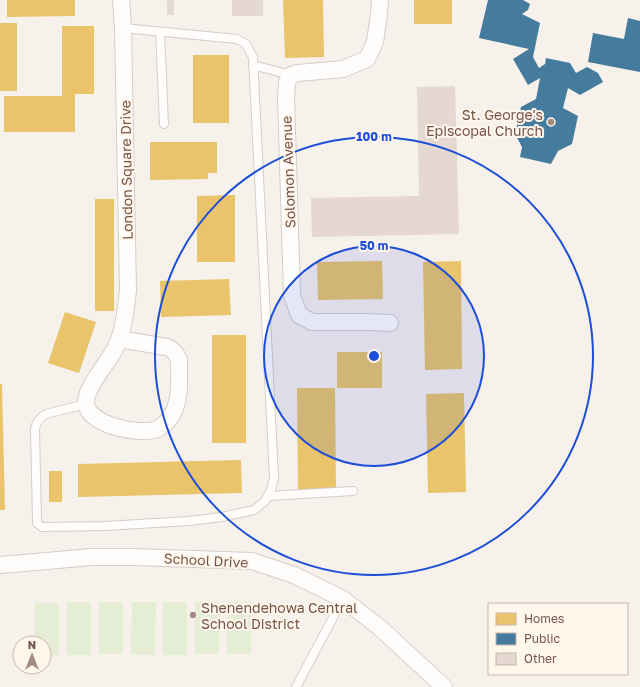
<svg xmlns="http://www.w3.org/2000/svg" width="640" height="687" font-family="'Golos Text',sans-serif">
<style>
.green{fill:#e5eed4}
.homes{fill:#e9c46a}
.public{fill:#457b9d}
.building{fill:#e4d8d1}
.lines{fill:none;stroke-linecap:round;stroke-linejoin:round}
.lane-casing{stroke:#d6ccc8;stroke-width:10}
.street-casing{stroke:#d6ccc8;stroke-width:18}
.lane{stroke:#fefdfc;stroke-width:8}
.street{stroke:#fefdfc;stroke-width:16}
.ring{fill:none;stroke:#1d4ed8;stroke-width:2}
.poi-dot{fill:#a48c82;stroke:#fff6ec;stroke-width:1.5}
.labels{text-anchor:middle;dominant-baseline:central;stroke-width:4;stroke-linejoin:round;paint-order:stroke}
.poi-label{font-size:14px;fill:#775549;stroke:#fff6ec;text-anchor:end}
.street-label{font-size:14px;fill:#775549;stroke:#fff6ec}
.centre{fill:#1d4ed8;stroke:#fff6ec;stroke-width:2}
.ring-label{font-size:12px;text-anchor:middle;font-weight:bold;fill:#1d4ed8;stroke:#fff6ec;stroke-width:4;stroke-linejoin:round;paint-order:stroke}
</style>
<rect width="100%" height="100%" fill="#f7f1eb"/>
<!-- green -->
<g class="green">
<rect x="67" y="602" width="24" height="53"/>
<rect x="99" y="602" width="24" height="52"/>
<polygon points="132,602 156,602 155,655 131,654"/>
<rect x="163" y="602" width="24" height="53"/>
<rect x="195" y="602" width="24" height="52"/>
<polygon points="228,602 252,602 251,654 227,654"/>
<polygon points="35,603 59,603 59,655 44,655 44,643 35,643"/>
</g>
<!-- homes -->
<g class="homes">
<polygon points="7,0 75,0 75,16 7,17"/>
<polygon points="283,0 323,0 324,57 285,58"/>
<rect x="414" y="0" width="38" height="24"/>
<rect x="0" y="23" width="17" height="68"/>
<polygon points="62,26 94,26 94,94 75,94 75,132 4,132 4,96 62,96"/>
<rect x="193" y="55" width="36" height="68"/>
<polygon points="150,142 217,142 217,173 208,173 208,179 150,180"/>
<polygon points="235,195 235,262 197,262 197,196"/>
<rect x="95" y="199" width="19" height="112"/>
<polygon points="382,261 383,299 318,300 317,262"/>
<polygon points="461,261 462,369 425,370 423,262"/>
<polygon points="229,279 231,315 161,317 160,281"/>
<polygon points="65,312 96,322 79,373 48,363"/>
<rect x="212" y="335" width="34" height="108"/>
<rect x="337" y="352" width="45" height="36"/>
<polygon points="0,384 2,384 5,510 0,510"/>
<polygon points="297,388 335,388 336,489 298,490"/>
<polygon points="464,393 466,492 428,493 426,394"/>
<polygon points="241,460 242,493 78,497 78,464"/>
<rect x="49" y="471" width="13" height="31"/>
</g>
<!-- public -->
<g class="public">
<polygon points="488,0 523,0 530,4 528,10 522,14 540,23 533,57 539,68 545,64 546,58 570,63 576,73 587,67 598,73 603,82 580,95 568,88 563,108 578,116 572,144 558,151 551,164 520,157 522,147 515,134 521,107 536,99 540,78 528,85 513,59 529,49 479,38"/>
<polygon points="628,18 640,21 640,72 588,62 593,33 624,39"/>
</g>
<!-- building -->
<g class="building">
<rect x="167" y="0" width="7" height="15"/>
<rect x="232" y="0" width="31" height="16"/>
<polygon points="455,86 459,234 312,237 311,198 419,196 417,87"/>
</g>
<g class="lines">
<!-- lane casing -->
<g class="lane-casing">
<g id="lane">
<polyline points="160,32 164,124"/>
<polyline points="253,65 291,75"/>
<path d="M86 404 46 414C39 418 36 422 35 429L37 520V523L42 527 105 526 189 521 222 517 254 510 265 501 271 490 274 478 253 57 246 44 237 39 123 28"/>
<polyline points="268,496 353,491"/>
<polyline points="296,687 343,599"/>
</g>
</g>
<!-- street casing -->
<g class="street-casing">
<g id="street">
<polyline points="380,0 379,14 375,42 367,59 343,69 298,73 291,75 287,82 286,97 292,295 299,315 312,322 367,322 390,323"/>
<path d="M119 339 167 347C174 350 176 353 179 360 179 378 181 399 172 415 170 419 162 427 157 429 140 436 87 425 86 403 85 387 109 362 116 347 124 329 126 309 128 290L123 28 121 0"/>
<polyline points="0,565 92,557 134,557 252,561 294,575 343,599 379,627 444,687"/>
</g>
</g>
<!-- lane -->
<use href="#lane" class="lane"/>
<!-- street -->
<use href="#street" class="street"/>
</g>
<!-- distance rings -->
<circle cx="374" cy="356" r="110" fill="#1d4ed8" fill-opacity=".12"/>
<g class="ring">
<circle cx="374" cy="356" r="110"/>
<circle cx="374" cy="356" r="219"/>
</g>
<!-- markers -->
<g class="poi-dot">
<circle cx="551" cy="122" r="4"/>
<circle cx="193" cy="615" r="4"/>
</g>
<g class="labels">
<!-- poi labels -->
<g class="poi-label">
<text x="543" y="114">St. George's<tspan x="543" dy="16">Episcopal Church</tspan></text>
<text x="201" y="607" text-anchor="start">Shenendehowa Central<tspan x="201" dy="16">School District</tspan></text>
</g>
<!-- street labels -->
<g class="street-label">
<text transform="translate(126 170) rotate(-91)">London Square Drive</text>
<text transform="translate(288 172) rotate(-92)">Solomon Avenue</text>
<text transform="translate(206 560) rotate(3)">School Drive</text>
</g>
</g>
<circle cx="374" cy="356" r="6" class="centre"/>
<g class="ring-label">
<text x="374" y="141">100 m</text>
<text x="374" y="250">50 m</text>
</g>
<!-- legend -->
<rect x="488" y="603" width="140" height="72" fill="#fff6ec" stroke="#c9b6ab"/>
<rect x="496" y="613" width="20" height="12" fill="#e9c46a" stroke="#c9b6ab"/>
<text x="524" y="623" font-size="12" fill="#775549">Homes</text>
<rect x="496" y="633" width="20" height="12" fill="#457b9d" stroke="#c9b6ab"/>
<text x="524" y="643" font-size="12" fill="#775549">Public</text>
<rect x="496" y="653" width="20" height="12" fill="#e4d8d1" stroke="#c9b6ab"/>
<text x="524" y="663" font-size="12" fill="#775549">Other</text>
<!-- north arrow -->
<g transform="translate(32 655)"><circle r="19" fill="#fff6ec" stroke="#c9b6ab"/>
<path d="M0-3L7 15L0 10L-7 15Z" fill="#a48c82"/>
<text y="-6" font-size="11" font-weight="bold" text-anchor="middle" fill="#775549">N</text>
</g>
</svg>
